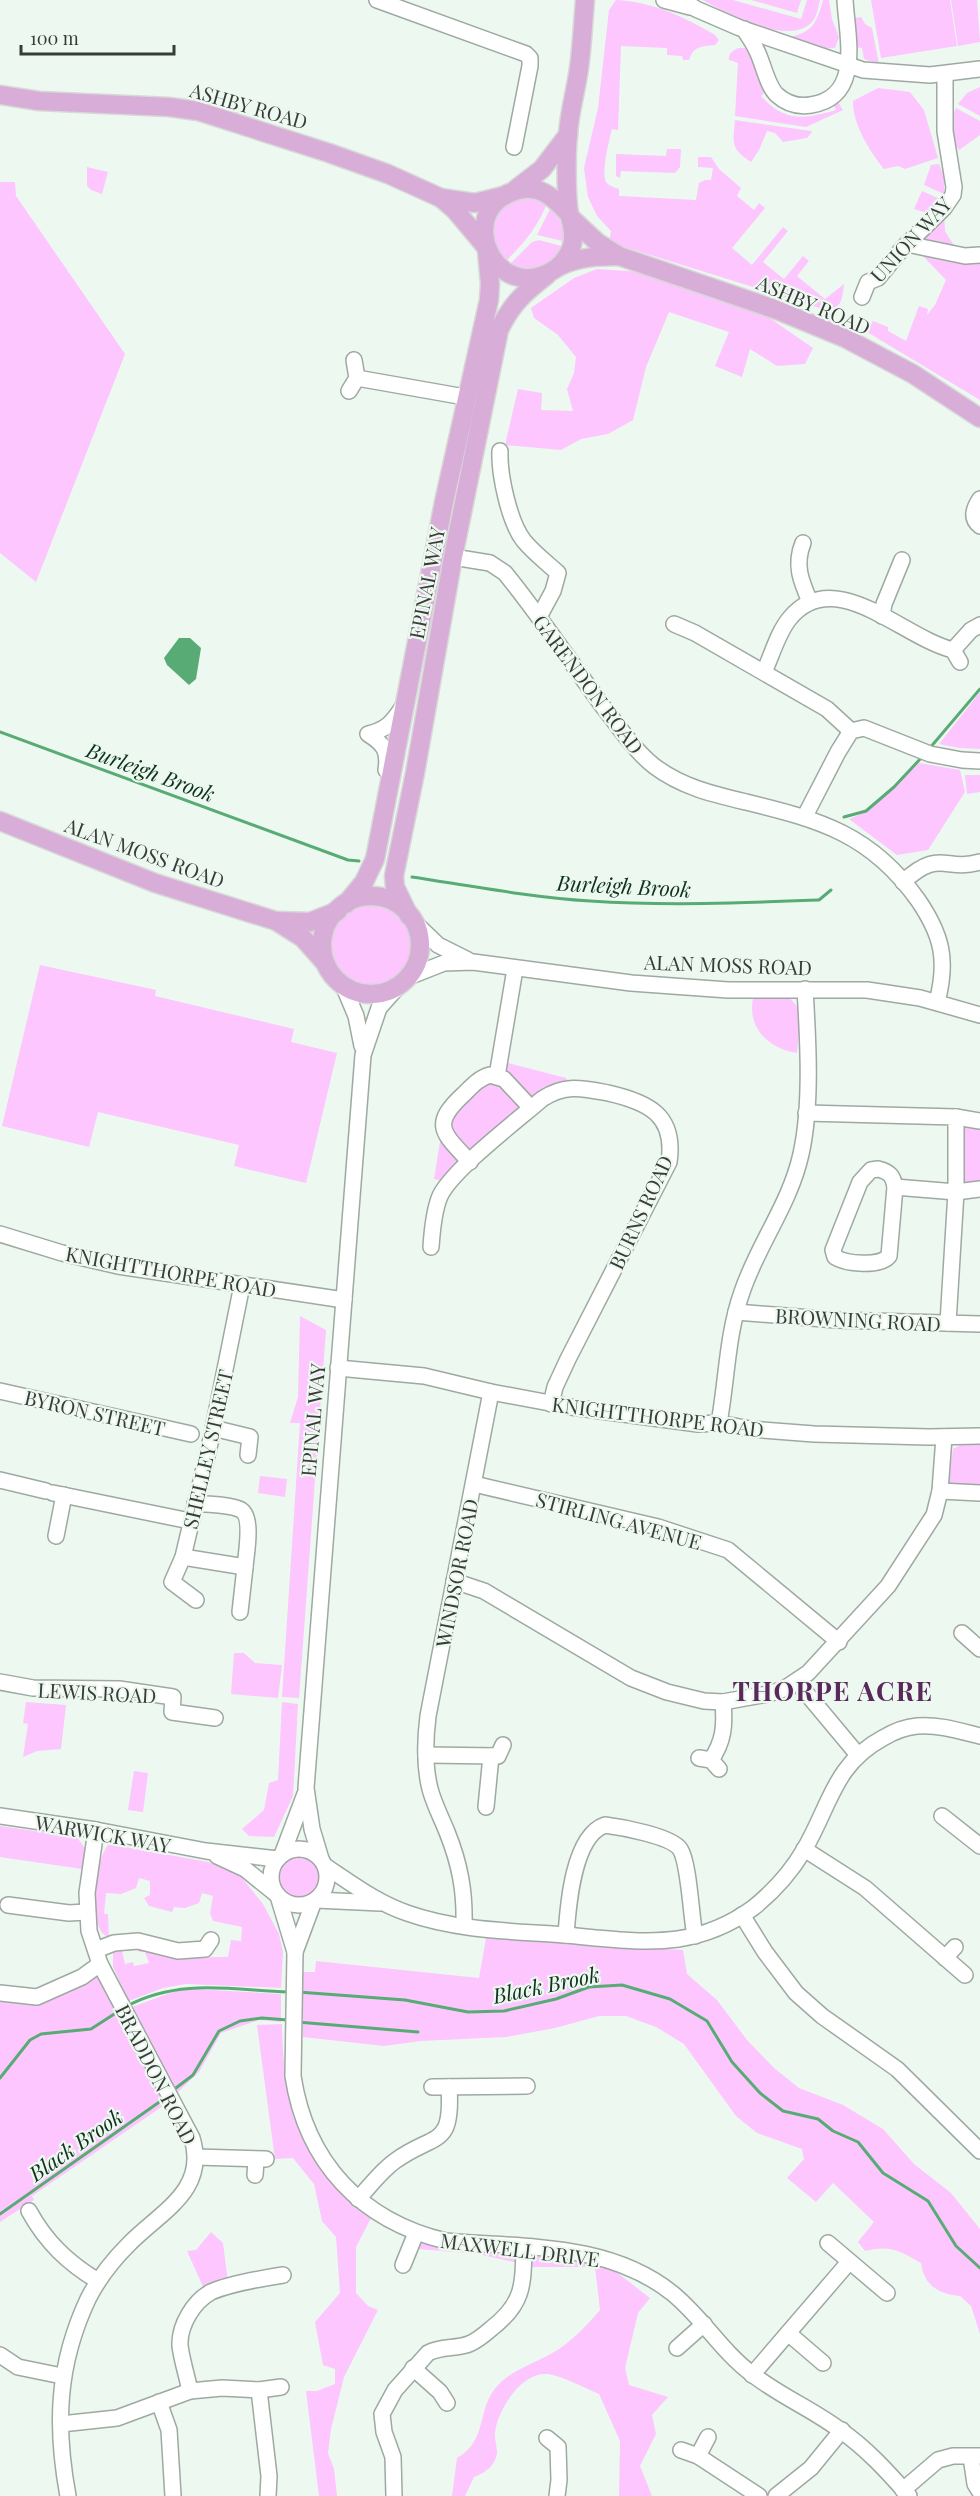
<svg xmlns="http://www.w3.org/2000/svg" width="980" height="2496" font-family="'Playfair Display',serif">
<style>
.green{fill:#fdc6fe}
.water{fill:#59ab76}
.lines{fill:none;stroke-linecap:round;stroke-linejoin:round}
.stream{stroke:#59ab76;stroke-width:3}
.minor-casing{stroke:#9ea9a1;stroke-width:18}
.major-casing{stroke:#d7d8d7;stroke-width:21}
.minor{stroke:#fff;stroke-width:15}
.major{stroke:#d8aed9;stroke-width:18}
.labels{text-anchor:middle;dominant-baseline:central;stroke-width:4.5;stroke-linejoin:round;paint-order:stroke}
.street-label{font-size:20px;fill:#383c39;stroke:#edf9f0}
.water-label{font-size:21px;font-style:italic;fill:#0e321c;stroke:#edf9f0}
.district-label{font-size:26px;font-weight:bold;letter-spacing:1.5px;fill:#59295b;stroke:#edf9f0}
</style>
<rect width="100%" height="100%" fill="#edf9f0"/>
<!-- green -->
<g class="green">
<path d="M616 0C654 2 681 16 714 34L719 40 715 45C702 47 694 45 689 60H683L682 56 667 55V48L621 46 618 130 612 129C609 140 601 174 606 182 609 186 614 187 619 189V196L696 200 699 183 705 180H711L713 168 698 167V157H711L719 169 741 188 737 196 754 210 759 203 765 208 732 248 752 265 783 227 788 231 763 262 784 279 803 256 809 261 797 276 825 299 844 284C842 297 843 309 826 310L609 242 611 231 597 216 588 197 584 168 598 108 609 10Z"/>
<path d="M703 0H733L801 19 807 0H820C818 7 817 17 812 22 790 47 725 13 703 0Z"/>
<polygon points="751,0 801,0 797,13"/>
<path d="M823 0H829L832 19 839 37 835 48 820 49 790 37C814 32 817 21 823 0Z"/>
<polygon points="871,0 950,0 957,46 881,58"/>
<polygon points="951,0 977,0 980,42 958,46"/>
<polygon points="861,17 865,24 872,28 879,64 864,59 862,48 854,47 855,18"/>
<path d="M738 48H746L751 52 766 91 761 96C785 123 804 119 836 110L833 103 838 102 843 110 806 127 735 116 738 63 729 60C728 53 733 51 738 48Z"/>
<polygon points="980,87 980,116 958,104 967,93"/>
<path d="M878 88 910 92 924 110 938 158 905 169 898 166 884 169C870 152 852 123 853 101Z"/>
<path d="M956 108 980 121V135L959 150C951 138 949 122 956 108Z"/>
<path d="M735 120 811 131 812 132 807 138 783 142 775 133 767 131 759 150 751 162C730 148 733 143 735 120Z"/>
<polygon points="667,149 681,149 680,167 675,173 621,171 620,178 616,176 616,154 666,156"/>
<polygon points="939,164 944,176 944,194 924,185 931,165"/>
<polygon points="87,167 108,172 102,194 91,190 87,186"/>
<polygon points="0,182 15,182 16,196 125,354 36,582 0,553"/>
<polygon points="922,191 940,199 931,214 914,209"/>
<path d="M524 194 548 200C539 226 524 243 505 262L491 235 496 211Z"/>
<polygon points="553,203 560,209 567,242 537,235"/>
<polygon points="944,212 945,231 956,249 922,244 922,235"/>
<polygon points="539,240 565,247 559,257 534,271 508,266 532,242"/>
<polygon points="922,255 980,262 980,400 867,332 873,321 888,327 888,331 906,341 919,306 928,309 927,315 935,305 946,280"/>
<polygon points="597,269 657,273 758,310 813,348 805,364 777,366 750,349 742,377 715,366 729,332 669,312 646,367 633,420 608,434 581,439 561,450 505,445 518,389 542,393 541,410 573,411 567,389 574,373 576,357 558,335 534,318 531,308 574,278"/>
<polygon points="980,692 980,749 959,748 939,744"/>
<polygon points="919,763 960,770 965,792 928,850 897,855 849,819 866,812"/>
<polygon points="965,775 980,775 980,792 967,794"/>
<circle cx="372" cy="944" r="42"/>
<polygon points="40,965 156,990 155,996 294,1029 291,1042 337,1053 306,1183 234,1166 239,1145 98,1112 89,1147 2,1126"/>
<path d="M754 995 790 998 801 1011 797 1053C768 1049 745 1026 754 995Z"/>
<polygon points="500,1061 566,1078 571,1087 562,1088 450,1182 434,1179 443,1123"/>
<polygon points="956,1117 980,1121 980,1189 956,1192"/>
<polygon points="300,1316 326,1330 299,1698 282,1697 300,1423 290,1423 298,1397"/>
<polygon points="980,1444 980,1489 948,1484 953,1449 960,1445"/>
<polygon points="260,1476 287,1479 285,1497 258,1493"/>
<polygon points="234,1653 244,1653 255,1663 282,1665 278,1698 231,1694"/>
<polygon points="26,1702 66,1705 61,1749 37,1751 23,1757 28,1724 23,1723"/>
<polygon points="282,1702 298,1704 293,1796 274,1837 249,1836 242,1829 264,1810 269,1783 278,1780"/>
<polygon points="134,1771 148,1773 143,1812 128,1810"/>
<polygon points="0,1826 77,1837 86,1850 82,1869 0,1857"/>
<path d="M109 1844 208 1862 232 1871 242 1878 263 1904 279 1934 283 1952 281 1988 186 1984 163 1988 129 2001 113 1967V1953L119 1948 131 1946 122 1951 125 1964 133 1962 134 1966 149 1963 145 1952H139L138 1948 208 1957H228L231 1940 241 1941 242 1927 213 1921 210 1913 213 1896 202 1893 199 1903 185 1908 174 1907 172 1912 149 1906 144 1898 150 1895V1881L139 1878 136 1888 121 1894 106 1893 104 1914H108L109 1937C85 1931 95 1858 109 1844Z"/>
<circle cx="299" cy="1878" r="21"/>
<path d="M486 1938 683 1950 687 1974 717 2000 747 2040 774 2068 799 2088 843 2105 883 2129 914 2164 951 2193 980 2229V2334L971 2306 960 2296C939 2294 924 2286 921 2263 898 2250 891 2245 865 2251L858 2242 874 2222 833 2183 816 2202 787 2178 804 2159 802 2149 757 2133 736 2116 684 2044 656 2027 626 2016H599L555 2028 506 2037 421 2041 384 2046 303 2037V1972H315L316 1961 479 1978Z"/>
<polygon points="100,1964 173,2099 32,2196 34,2200 0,2222 0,1993 37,1997"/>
<polygon points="195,1989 281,1994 281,2022 259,2020 221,2033 199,2072 178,2092 132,2007 178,1990"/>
<path d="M282 2024C283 2105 302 2169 371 2218L356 2247V2293L368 2306 378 2310 344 2377 331 2429 328 2453 334 2469 337 2496H319L306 2391H317L335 2384V2369L323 2365 315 2322 340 2293 336 2237 322 2221 314 2184 293 2158 275 2159 257 2025Z"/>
<polygon points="211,2232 223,2243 228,2282 204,2289 187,2251 196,2250"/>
<polygon points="422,2241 509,2251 515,2255 518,2263 478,2254 418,2249 416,2244"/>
<path d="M555 2254 611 2268 650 2298 638 2313 625 2368 629 2385 668 2397 652 2415 656 2434 640 2466 652 2496H619L620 2441 599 2394C585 2388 560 2375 547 2374 521 2372 497 2411 495 2433 494 2442 500 2451 495 2460 491 2469 482 2474 474 2477L465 2496H452L457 2458C489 2440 475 2409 499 2384 516 2367 540 2362 559 2349 575 2338 588 2324 600 2310L595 2267H527L536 2256Z"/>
</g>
<!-- water -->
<polygon class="water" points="179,638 190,638 201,648 196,679 189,685 167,665 164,658"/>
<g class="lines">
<!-- stream -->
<g class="stream">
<polyline points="0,732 348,860 359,861"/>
<polyline points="929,749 980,689"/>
<polyline points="844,817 866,811 894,787 923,756"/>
<path d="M412 877C471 886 530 897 590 901 666 906 742 903 819 900L831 890"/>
<polyline points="298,1992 405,2000 468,2012 504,2011 556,1999 589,1987 622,1985 670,1999 707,2021 732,2062 760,2093 783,2111 818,2119 833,2131 858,2142 883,2173 928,2201 956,2246 980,2268"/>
<path d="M127 2006C179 1978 232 1990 288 1992"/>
<polyline points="297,2022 418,2032"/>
<polyline points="0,2078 30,2040 41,2034 91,2029 119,2011"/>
<polyline points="172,2091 193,2075 219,2031 240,2021 262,2018 288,2020"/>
<polyline points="0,2214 165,2098"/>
</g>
<!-- minor casing -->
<g class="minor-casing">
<g id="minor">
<polyline points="377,0 526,54 530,58 530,66 514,147"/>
<polyline points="664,0 690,7"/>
<polyline points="683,0 696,9 740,28 863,70 930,75 980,69"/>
<path d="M744 29C748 36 753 42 756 49 763 62 767 86 777 95 787 104 799 107 811 105 863 97 847 37 845 0"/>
<polyline points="907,244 965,256 980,255"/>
<polyline points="862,297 868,282 878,278 902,249 944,208 953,195 954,187 945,131 945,74"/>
<polyline points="357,378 459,396 478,402"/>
<polyline points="349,391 357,378 354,360"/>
<path d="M500 451C499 474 509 522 524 541 534 553 547 563 558 573L553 591 539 617"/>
<path d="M980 499C974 508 970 518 980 526"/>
<path d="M803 543C794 565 801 581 810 602"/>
<path d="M453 557 490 563 505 573C540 616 571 663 604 708 620 728 634 750 654 766 682 787 712 794 746 802 820 820 871 834 918 900 942 935 948 960 937 1002"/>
<polyline points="882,616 884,604 902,560"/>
<polyline points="674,624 695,633 827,709 851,731"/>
<polyline points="953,650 971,630 980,625"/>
<path d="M764 672C772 655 778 632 790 618 835 564 903 638 953 650L960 662"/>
<path d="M386 770C389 751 384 744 368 734 386 730 392 723 402 708"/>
<polyline points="805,816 838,752 851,731 864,728 930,754 962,760 980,761"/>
<path d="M903 882C940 848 944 872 980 862"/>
<polyline points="414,922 438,945 468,960"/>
<polyline points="406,978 444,963 473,962 631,983 728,990 867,990 920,998 980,1015"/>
<polyline points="343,985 356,1016 362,1046"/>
<polyline points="497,1076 515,969"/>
<polyline points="806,1113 956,1117 956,1192 948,1323"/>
<polyline points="956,1117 980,1121"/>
<path d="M470 1162C443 1133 430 1125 464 1094 472 1086 479 1078 490 1075L504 1079 531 1108"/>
<path d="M878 1169C890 1172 893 1176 895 1187L889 1256C880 1267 846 1264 835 1257L833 1250 860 1182 871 1170Z"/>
<polyline points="895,1187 956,1192 980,1189"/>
<polyline points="0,1234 62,1253 118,1266 344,1300"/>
<path d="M431 1247C432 1232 434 1210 440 1196 452 1170 518 1120 542 1099 565 1084 582 1088 608 1093 648 1102 676 1115 669 1162L568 1359 555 1387 551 1404"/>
<polyline points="736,1312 836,1320 980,1324"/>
<polyline points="338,1368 424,1376 491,1392 571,1407 698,1424 719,1423 750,1429 814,1434 929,1437 980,1436"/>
<polyline points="0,1391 191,1434"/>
<path d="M719 1423C727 1379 727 1334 742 1292 758 1244 790 1204 801 1154 812 1105 808 1039 805 989"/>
<polyline points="213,1428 250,1437 248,1455"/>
<polyline points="0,1480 46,1491"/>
<polyline points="474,1484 658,1527 728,1550 839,1642"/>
<polyline points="940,1491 980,1493"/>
<polyline points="53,1493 190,1521"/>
<polyline points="56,1536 64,1495"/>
<path d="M183 1557 245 1567C246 1554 254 1514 239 1509 226 1504 209 1505 195 1503"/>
<polyline points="454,1581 484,1591 631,1678 667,1692 704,1701 723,1702 768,1694 784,1689 808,1673 888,1586 934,1515 940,1491 944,1437"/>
<polyline points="196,1600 172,1582 183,1557 211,1439 242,1285"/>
<polyline points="240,1612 245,1567"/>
<polyline points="962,1633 980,1649"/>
<polyline points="0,1682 33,1688 119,1689 173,1697 172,1712 215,1718"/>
<polyline points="797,1682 858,1755"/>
<polyline points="426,1755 498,1756 503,1745"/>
<polyline points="699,1758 711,1760 719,1769"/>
<path d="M711 1760C724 1741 725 1725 723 1702"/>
<polyline points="486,1807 491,1756"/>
<polyline points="0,1816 96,1830 206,1851 278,1859"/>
<polyline points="942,1816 980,1846"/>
<polyline points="804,1849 865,1888 965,1975"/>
<circle cx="299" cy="1877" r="28"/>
<polyline points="282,1855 305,1794"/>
<polyline points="217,1856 245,1869 276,1894"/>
<polyline points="321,1859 312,1829 306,1788 363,1055 379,1008 402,982"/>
<path d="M325 1866C351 1883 377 1903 407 1913 458 1931 512 1931 564 1935 602 1938 641 1944 678 1939 705 1935 731 1924 753 1908 773 1892 791 1872 804 1850 830 1806 834 1764 883 1738 893 1732 906 1727 917 1726 938 1724 960 1731 980 1736"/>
<polyline points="278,1896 295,1952"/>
<polyline points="316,1900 380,1903"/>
<path d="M314 1901 295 1952 293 2076C306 2162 361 2221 446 2241 524 2248 608 2242 672 2293 702 2317 721 2351 752 2374 780 2396 812 2409 840 2430 866 2448 888 2472 909 2496"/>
<polyline points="8,1905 69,1913 86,1912"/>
<polyline points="742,1915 765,1952 796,1993 822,2016 897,2069 980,2151"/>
<path d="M464 1926C465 1892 460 1864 447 1832 441 1817 434 1804 430 1789 424 1765 425 1740 428 1716L491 1392"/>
<path d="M566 1935C568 1906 573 1836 605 1825 621 1827 671 1836 680 1849 689 1862 691 1916 695 1936"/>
<polyline points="96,1950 114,1943 138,1941 178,1951 205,1949 211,1940"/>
<polyline points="945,1958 955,1947"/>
<polyline points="0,1993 37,1997 82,1977 100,1964"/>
<polyline points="432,2087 527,2086"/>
<polyline points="196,2157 266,2159"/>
<polyline points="255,2175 256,2160"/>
<path d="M358 2199C370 2186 381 2171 395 2161 435 2132 453 2149 449 2087"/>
<path d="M29 2211C46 2242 68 2263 98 2281"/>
<polyline points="828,2243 887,2293"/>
<polyline points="403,2265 416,2233"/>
<polyline points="788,2333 823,2363"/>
<polyline points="677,2348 704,2324"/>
<polyline points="0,2355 18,2367 62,2376"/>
<polyline points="413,2368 440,2392 447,2403"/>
<polyline points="752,2375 849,2262"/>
<polyline points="259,2390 269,2476 268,2496"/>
<path d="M190 2391C187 2376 182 2361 180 2346 179 2325 194 2301 211 2292 229 2284 264 2278 283 2275"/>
<polyline points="159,2402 169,2430 173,2496"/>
<polyline points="61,2424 117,2418 190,2391 222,2388 259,2390 281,2387"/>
<polyline points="547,2438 558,2447 559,2480 557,2496"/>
<polyline points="681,2450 698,2456 759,2496"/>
<polyline points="698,2456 708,2437"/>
<polyline points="971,2457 975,2484 980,2492"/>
<polyline points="903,2490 938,2460 953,2456 980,2456"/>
<path d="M68 2496C55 2426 57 2365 88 2299 98 2279 113 2260 129 2244 160 2212 208 2191 192 2138L100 1964 89 1931 87 1893 96 1830"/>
<path d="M394 2496 393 2457 384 2432 382 2414 395 2390 428 2353C441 2346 456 2349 469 2344 477 2341 485 2334 492 2328 524 2303 523 2285 524 2247"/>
<polyline points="776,2496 811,2468 842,2430"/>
</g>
</g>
<!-- major casing -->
<g class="major-casing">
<g id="major">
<polyline points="0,95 39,101 169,107 198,111 329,153 388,174 441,198 475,203 503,196"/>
<polyline points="516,189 542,169 568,135"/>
<polyline points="441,198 455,210 486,247"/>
<path d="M569 214C553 197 539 183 515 191 452 211 496 308 555 269 564 263 572 251 573 240 574 230 571 222 569 213 566 196 566 153 568 135 569 113 576 91 579 68 582 46 583 23 585 0"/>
<polyline points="571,218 598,243 619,256 777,310 845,338 913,374 980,418"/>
<path d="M560 266C579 257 598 256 619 256"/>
<polyline points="0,821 155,883 276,921 303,938 326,964"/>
<circle cx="371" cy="945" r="49"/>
<polyline points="346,904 364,882 375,859 444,502 489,300 490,284 487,251"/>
<path d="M409 916 395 887 394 876 415 773 453 557 499 330C512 303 524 293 547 275"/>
<polyline points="278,921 310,922 338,911"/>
</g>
</g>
<!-- minor -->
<use href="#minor" class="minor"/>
<!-- major -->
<use href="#major" class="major"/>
</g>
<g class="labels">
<!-- street labels -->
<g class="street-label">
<text transform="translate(249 105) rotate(16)">ASHBY ROAD</text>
<text transform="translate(910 239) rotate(-47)">UNION WAY</text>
<text transform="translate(814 304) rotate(23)">ASHBY ROAD</text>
<text transform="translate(426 583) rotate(-79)">EPINAL WAY</text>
<text transform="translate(589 684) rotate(53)">GARENDON ROAD</text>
<text transform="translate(145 852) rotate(20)">ALAN MOSS ROAD</text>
<text transform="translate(728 964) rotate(2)">ALAN MOSS ROAD</text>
<text transform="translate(640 1212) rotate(-65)">BURNS ROAD</text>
<text transform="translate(171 1271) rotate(10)">KNIGHTTHORPE ROAD</text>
<text transform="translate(858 1319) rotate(3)">BROWNING ROAD</text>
<text transform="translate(95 1412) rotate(13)">BYRON STREET</text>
<text transform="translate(658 1416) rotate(7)">KNIGHTTHORPE ROAD</text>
<text transform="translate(312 1420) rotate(-85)">EPINAL WAY</text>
<text transform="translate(207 1449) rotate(-77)">SHELLEY STREET</text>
<text transform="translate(619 1520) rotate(15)">STIRLING AVENUE</text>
<text transform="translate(456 1573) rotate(-79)">WINDSOR ROAD</text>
<text transform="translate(97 1692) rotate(3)">LEWIS ROAD</text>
<text transform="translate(103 1833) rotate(10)">WARWICK WAY</text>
<text transform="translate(157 2074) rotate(63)">BRADDON ROAD</text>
<text transform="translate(520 2249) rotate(7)">MAXWELL DRIVE</text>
</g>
<!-- water labels -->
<g class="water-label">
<text transform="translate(151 771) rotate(20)">Burleigh Brook</text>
<text transform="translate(624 885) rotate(3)">Burleigh Brook</text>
<text transform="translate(546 1984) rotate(-12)">Black Brook</text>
<text transform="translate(75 2144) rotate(-35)">Black Brook</text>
</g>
<!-- district labels -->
<g class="district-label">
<text x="833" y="1690">THORPE ACRE</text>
</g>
</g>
<!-- scale -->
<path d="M21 45v9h153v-9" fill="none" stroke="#383c39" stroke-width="3"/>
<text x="30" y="45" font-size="18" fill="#383c39" stroke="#edf9f0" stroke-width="4.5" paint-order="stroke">100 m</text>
</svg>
